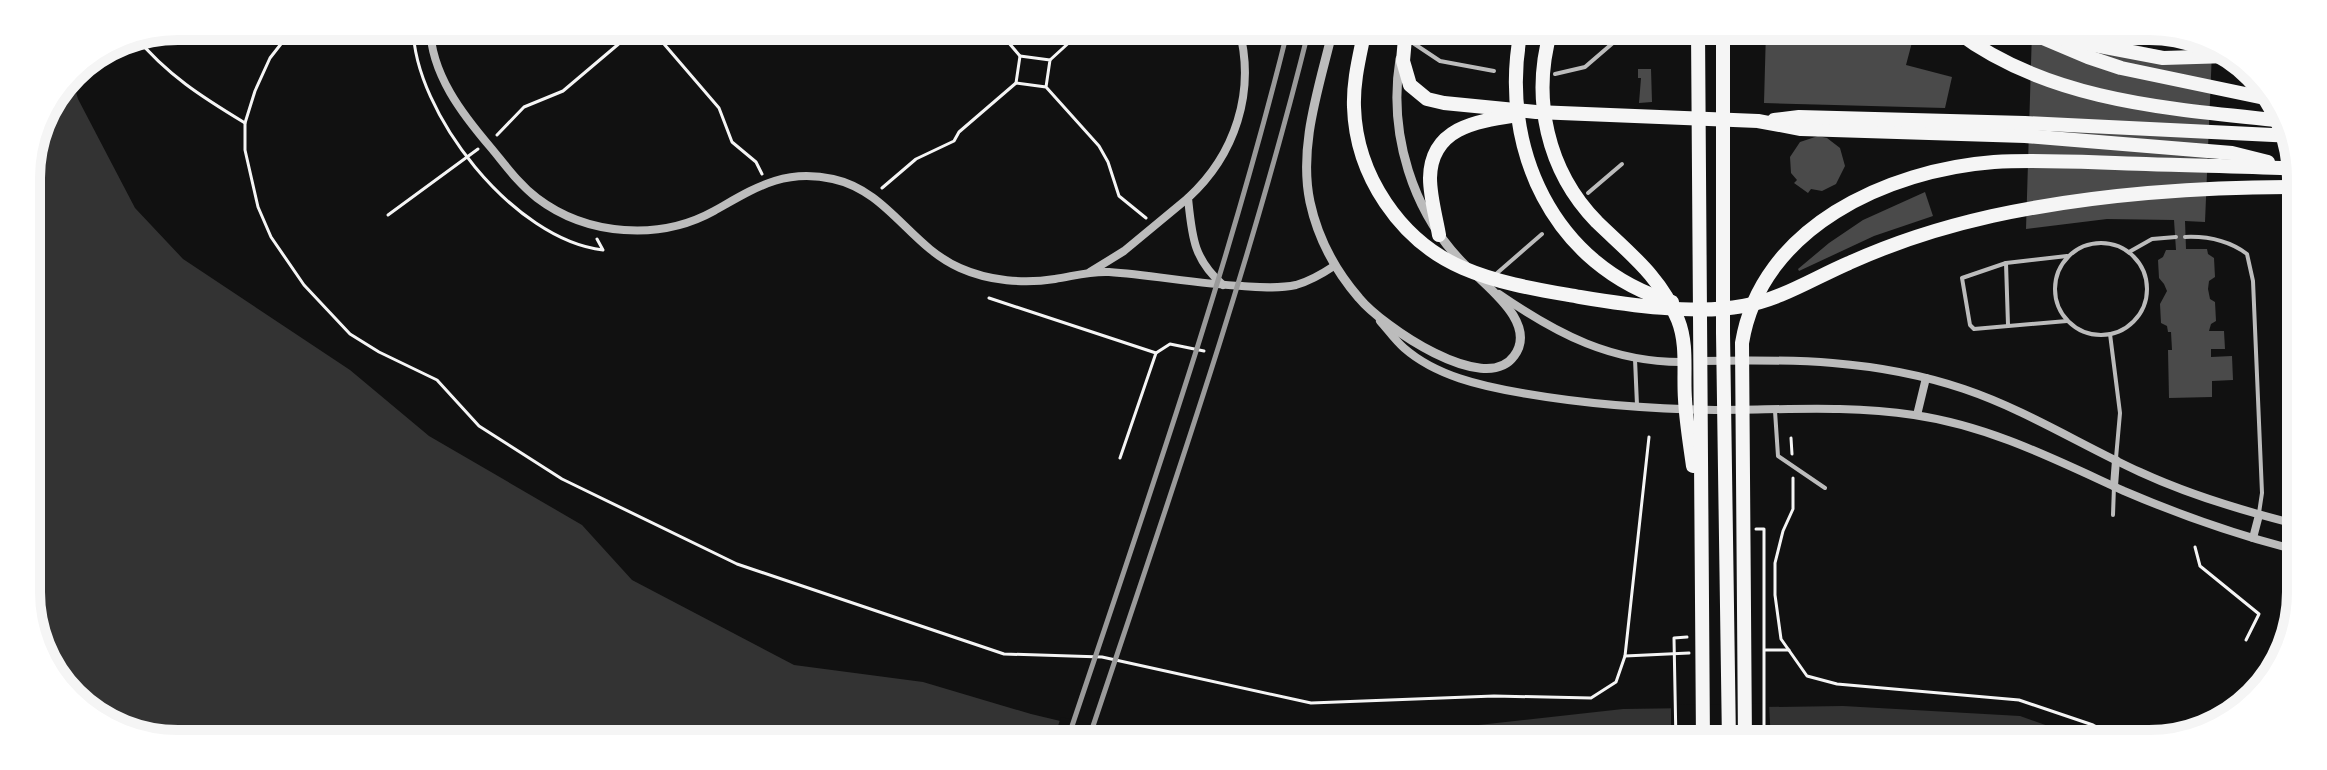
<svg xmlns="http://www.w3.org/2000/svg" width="2327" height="770" font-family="'Noto Sans',sans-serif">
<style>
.water{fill:#333}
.pier{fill:#111}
.building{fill:#4a4a4a}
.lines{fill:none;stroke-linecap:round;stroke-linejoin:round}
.path{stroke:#f5f5f5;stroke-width:3}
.service{stroke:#bcbcbc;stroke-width:4}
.minor{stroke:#bcbcbc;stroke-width:8}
.tertiary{stroke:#bcbcbc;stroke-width:9}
.motorway{stroke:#f5f5f5;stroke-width:14}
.rail{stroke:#9a9a9a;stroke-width:5}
.rim{fill:none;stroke:#f5f5f5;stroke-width:10}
</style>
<rect width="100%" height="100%" fill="#111"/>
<!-- water -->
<g class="water">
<polygon points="70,72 78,99 135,208 183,259 350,370 429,436 582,525 632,580 794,665 923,682 1031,714 1144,741 138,739 64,693 29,621 26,169"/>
<polygon points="1843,706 2020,716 2099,744 1267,741 1343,740 1623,709"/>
</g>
<!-- pier -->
<g class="pier">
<polygon points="1769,703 1771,743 1671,742 1671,705"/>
<polygon points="1061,717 1100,726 1095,741 1053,741"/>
</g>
<!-- building -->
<g class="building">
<polygon points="1766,30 1915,31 1906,65 1952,77 1945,108 1764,103"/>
<polygon points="2032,31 2072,31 2167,52 2212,51 2205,222 2185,221 2186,249 2207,249 2208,254 2214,258 2215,277 2209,281 2208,289 2210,299 2215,302 2216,321 2211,324 2209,331 2224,331 2225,349 2211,349 2211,357 2232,356 2233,380 2212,381 2212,397 2169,398 2168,350 2172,350 2171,332 2168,332 2167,326 2161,323 2160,304 2167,291 2164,284 2159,278 2158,260 2163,257 2166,250 2176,250 2174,220 2107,219 2026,229"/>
<polygon points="1638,69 1651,69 1652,102 1639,103 1641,78 1638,78"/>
<polygon points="1818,136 1827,138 1840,148 1845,166 1836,184 1822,191 1811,189 1808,193 1794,183 1797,180 1791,173 1790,157 1800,142"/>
<polygon points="1925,192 1933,216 1874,236 1799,271 1798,269 1829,243 1863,220"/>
</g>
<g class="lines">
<!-- path -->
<g class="path">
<polyline points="295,26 270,58 255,91 245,123 245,150 258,207 271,237 304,285 350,334 379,352 437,380 479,426 562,479 737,564 1004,654 1102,657 1311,703 1494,696 1591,698 1616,682 1625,656 1649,437"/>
<path d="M413 27C414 113 514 240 603 250L597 239"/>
<polyline points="628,27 628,36 658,37"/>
<polyline points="659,27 658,37 719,108 732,142 756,162 762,174"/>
<polyline points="996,28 1020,56"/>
<path d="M134 35C167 75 202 97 245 123"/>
<polyline points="1050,60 1085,28"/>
<polyline points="1046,87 1050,60 1020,56 1016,83 1046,87 1099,146 1108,162 1119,196 1146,218"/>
<polyline points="497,135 524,107 563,91 628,36"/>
<polyline points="882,188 916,159 954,141 959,132 1016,83"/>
<polyline points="388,215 478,149"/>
<polyline points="989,298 1156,353 1120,458"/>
<polyline points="1156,353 1170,344 1204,351"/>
<polyline points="1791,438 1792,454"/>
<polyline points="1793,478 1793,509 1783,531 1775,563 1775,595 1781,639 1807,676 1837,684 2019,700 2093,725 2128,744"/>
<polyline points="1756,529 1764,529 1764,743"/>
<polyline points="2195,547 2200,566 2259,614 2246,640"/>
<polyline points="1765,650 1789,650"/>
<polyline points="1625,656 1689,653"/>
<polyline points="1676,743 1674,638 1687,637"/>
</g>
<!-- service -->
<g class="service">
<polyline points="1410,41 1440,61 1494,71"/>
<polyline points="1555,74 1585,67 1628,30"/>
<polyline points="1588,193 1622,164"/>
<path d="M2185 237C2208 236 2228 240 2247 254L2253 281 2262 493 2259 513"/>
<circle cx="2101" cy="289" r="46"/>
<polyline points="2129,252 2152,239 2176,237"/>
<polyline points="2006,263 2067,256"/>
<polyline points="1496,274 1542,234"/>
<polyline points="2008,325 2006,263 1962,278 1970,325 1974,329 2067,321"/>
<polyline points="2110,334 2120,413 2116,458"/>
<polyline points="1635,359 1637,405"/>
<polyline points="1775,411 1778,456 1825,488"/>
<polyline points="2113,515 2114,486"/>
</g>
<!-- minor -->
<g class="minor">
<path d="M430 27C431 74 462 114 492 149 506 166 519 184 537 198 587 236 660 241 714 211 755 188 784 168 833 179 888 191 910 246 960 268 989 281 1024 284 1055 279 1074 276 1090 271 1109 272 1153 275 1197 284 1242 286 1259 287 1278 289 1296 285 1310 281 1322 274 1334 266"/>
<polyline points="1090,272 1124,251 1188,198"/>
<path d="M1223 285C1193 259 1192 236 1188 198 1235 155 1256 92 1239 29"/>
<path d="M1499 294C1557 334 1612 363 1685 362"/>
<path d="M1380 321C1388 330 1395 340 1404 348 1436 376 1481 386 1522 393 1585 404 1651 409 1715 410 1782 410 1848 405 1914 415 1990 426 2056 460 2124 491 2180 515 2237 535 2296 550"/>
<path d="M1699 361C1791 359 1875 359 1964 389 2026 410 2081 445 2140 472 2190 495 2243 511 2296 524"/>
<polyline points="1917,415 1926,378"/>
<polyline points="2114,486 2116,460"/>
<polyline points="2253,538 2259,515"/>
</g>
<!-- tertiary -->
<g class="tertiary">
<path d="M1333 29C1320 85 1298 145 1310 202 1318 239 1334 269 1359 298 1382 326 1485 397 1514 356 1536 327 1496 294 1477 276"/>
<path d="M1400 59C1388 133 1412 213 1466 266"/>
</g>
<!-- motorway -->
<g class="motorway">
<path d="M1365 29C1360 55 1353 80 1354 107 1356 175 1400 241 1463 268 1500 284 1541 290 1580 297 1628 305 1696 315 1743 306 1780 300 1814 278 1849 263 1895 242 1943 227 1992 216 2093 194 2195 187 2298 187"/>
<path d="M1521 30C1498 147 1553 267 1672 302"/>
<path d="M1551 30C1531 98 1547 171 1597 222 1629 253 1661 277 1678 320 1688 345 1683 373 1685 399 1686 421 1690 444 1693 466"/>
<polyline points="1698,30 1703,743"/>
<polyline points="1723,30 1723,333 1729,743"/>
<path d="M1956 31C2049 102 2172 109 2285 121"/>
<polyline points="2026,31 2088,57 2121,68 2274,100"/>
<polyline points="1405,38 1403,61 1410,85 1427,99 1444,103 1536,112 1758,121 1801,129 2025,136 2232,153 2268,162"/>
<polyline points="2063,39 2163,58 2229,56"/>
<polyline points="1774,120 1799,117 2025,123 2292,136"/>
<path d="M1439 235C1436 217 1430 197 1430 178 1431 126 1479 121 1519 115"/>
<path d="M1745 743 1742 343C1761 227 1888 170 1994 162 2044 159 2096 163 2146 164 2197 166 2248 166 2298 169"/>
</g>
<!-- rail -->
<g class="rail">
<path d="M1067 741C1146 505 1228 271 1288 29"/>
<path d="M1088 741C1167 505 1249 271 1309 29"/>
</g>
</g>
<!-- crop -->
<path d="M0 0H2327V770H0ZM178 40H2149A138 138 0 0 1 2287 178V592A138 138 0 0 1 2149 730H178A138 138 0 0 1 40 592V178A138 138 0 0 1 178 40Z" fill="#fff" fill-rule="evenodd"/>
<path class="rim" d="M178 40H2149A138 138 0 0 1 2287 178V592A138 138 0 0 1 2149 730H178A138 138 0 0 1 40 592V178A138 138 0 0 1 178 40Z"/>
</svg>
